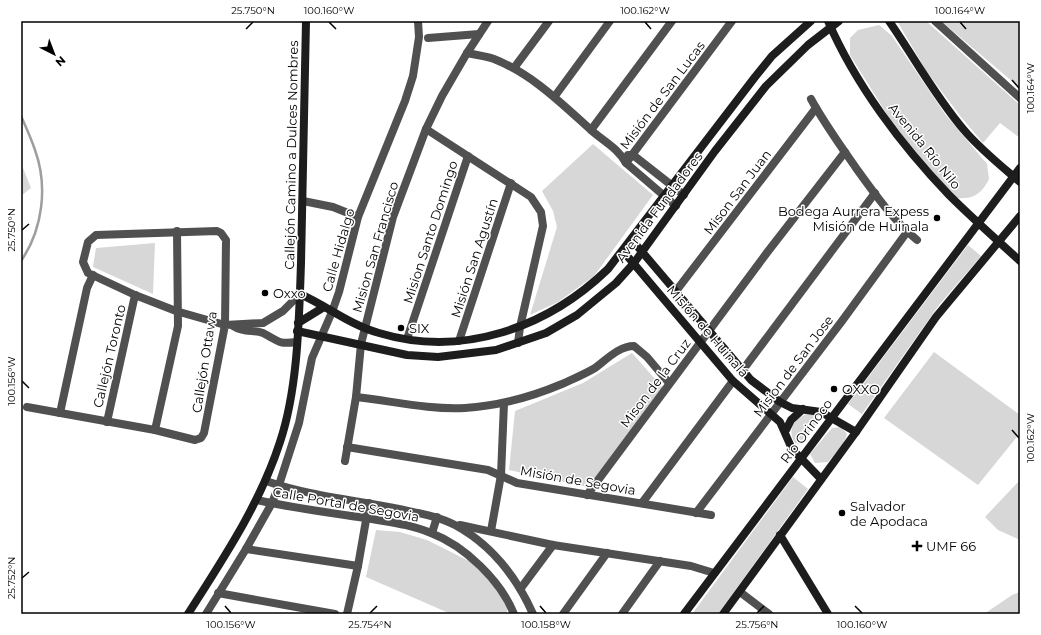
<svg xmlns="http://www.w3.org/2000/svg" width="1041" height="635" font-family="Montserrat,sans-serif">
<style>
.green{fill:#d7d7d7}
.lines{fill:none;stroke-linecap:round;stroke-linejoin:round}
.stream{stroke:#9e9e9e;stroke-width:2.5}
.street{stroke:#505050;stroke-width:8}
.secondary{stroke:#1d1d1d;stroke-width:8}
.ticks{fill:none;stroke:#000;stroke-width:1.5}
.poi-dot{fill:#000;stroke:#fff;stroke-width:1.5}
.labels{text-anchor:middle;dominant-baseline:central;stroke-width:3;stroke-linejoin:round;paint-order:stroke}
.street-label{font-size:13px;fill:#000;stroke:#fff}
.poi-label{font-size:13px;fill:#000;stroke:#fff;text-anchor:start}
.neatline{fill:none;stroke:#000;stroke-width:1.5}
.ticks-label{font-size:10px;text-anchor:middle;fill:#000}
</style>
<rect width="100%" height="100%" fill="#fff"/>
<!-- green -->
<g class="green">
<polygon points="897,21 926,21 1020,105 1020,138 1000,123 983,143 961,117 927,72"/>
<polygon points="941,21 1020,21 1020,88"/>
<path d="M879 25 892 36 945 114 987 164 989 179C982 194 972 200 956 198L916 153 890 119 850 55V38L858 30Z"/>
<polygon points="593,144 653,195 594,276 558,302 530,315 557,227 553,211 542,191"/>
<polygon points="21,163 31,188 21,196"/>
<polygon points="155,243 153,294 93,267 96,248"/>
<polygon points="968,245 981,256 939,305 862,414 848,404"/>
<polygon points="934,352 1020,415 1020,433 978,485 884,418"/>
<polygon points="632,353 663,388 588,487 509,470 515,411 583,383"/>
<path d="M811 413 816 414 820 420 799 444 795 443C786 429 795 416 811 413Z"/>
<path d="M841 427 847 434C844 445 835 453 828 462L815 463 810 454 832 428Z"/>
<polygon points="793,477 808,489 718,614 692,614"/>
<polygon points="1020,480 1020,540 998,530 985,517"/>
<polygon points="376,530 400,532 427,540 471,562 502,594 507,605 507,614 451,614 366,577"/>
<polygon points="1020,592 1020,614 984,614 1012,595"/>
</g>
<g class="lines">
<!-- stream -->
<path class="stream" d="M21 116C26 127 31 138 35 150 48 186 43 229 21 261"/>
<!-- street -->
<g class="street">
<polyline points="935,21 1020,98"/>
<polyline points="428,38 479,34"/>
<path d="M467 53C476 55 485 56 494 59 532 74 561 103 591 130 603 141 618 148 626 163L676 206"/>
<polyline points="514,68 549,21"/>
<polyline points="555,96 610,21"/>
<path d="M811 99C824 123 840 145 856 168 874 193 893 220 917 240"/>
<polyline points="426,129 531,197 541,212 543,226 520,327 518,343"/>
<polyline points="591,130 672,21"/>
<polyline points="628,155 633,155 684,195"/>
<polyline points="626,163 732,21"/>
<polyline points="303,201 333,207 358,217"/>
<polyline points="676,291 816,108"/>
<path d="M233 326C245 334 253 329 263 333 277 340 278 345 296 342"/>
<polyline points="407,339 468,156"/>
<polyline points="459,341 511,183"/>
<polyline points="742,371 875,193"/>
<path d="M356 397C392 401 429 410 465 408 499 406 531 397 562 384 573 379 585 374 595 368 607 359 619 346 634 346L647 357 669 383"/>
<polyline points="27,407 155,430 195,440 201,438 204,433 225,325 226,240 221,233 217,231 96,235 88,242 83,262 88,273 135,295 176,311 225,325 263,323 283,311 300,294"/>
<polyline points="60,413 87,288 93,275"/>
<polyline points="107,422 135,295"/>
<polyline points="155,430 178,326 177,231"/>
<polyline points="347,447 488,470 517,483 711,515"/>
<polyline points="345,461 356,397 361,344 393,217 426,129 442,96 467,53 488,21"/>
<path d="M266 481C309 496 355 500 399 509 418 513 438 516 455 525 492 545 516 576 533 614"/>
<polyline points="587,495 766,254 845,152"/>
<path d="M257 500C293 508 329 513 366 518 388 522 410 524 431 533 465 546 501 581 514 614"/>
<polyline points="642,503 733,381"/>
<polyline points="696,513 842,321 907,232"/>
<polyline points="460,525 553,545 691,566 714,573"/>
<polyline points="491,531 501,475 504,403"/>
<polyline points="432,533 437,517"/>
<polyline points="246,549 358,566"/>
<polyline points="521,588 553,545"/>
<polyline points="740,592 769,614"/>
<polyline points="218,593 335,614"/>
<polyline points="206,614 246,549 272,503 279,485 299,423 312,358 332,312 339,292 358,217 405,101 413,76 419,37 418,21"/>
<polyline points="347,614 358,566 369,503"/>
<polyline points="563,614 607,553"/>
<polyline points="622,614 660,561"/>
</g>
<!-- secondary -->
<g class="secondary">
<path d="M828 21C855 84 902 146 949 195 972 218 996 239 1020 261"/>
<path d="M889 21C914 57 935 96 964 130 980 149 1000 165 1020 182"/>
<polyline points="632,240 751,380 780,402 792,408 821,412 856,432"/>
<polyline points="623,251 733,381 780,422 792,449 821,479"/>
<path d="M300 294C327 306 350 325 379 333 462 358 547 328 608 269L755 77 772 56 811 21"/>
<polyline points="298,323 324,307"/>
<polyline points="297,331 407,355 438,357 496,350 546,333 577,315 616,283 634,263 715,151 766,86 808,45 839,21"/>
<polyline points="786,430 791,420 803,409"/>
<polyline points="780,535 828,614"/>
<path d="M188 614C223 559 260 504 280 442 298 388 299 320 301 263 303 183 304 102 306 21"/>
<polyline points="684,614 1020,168"/>
<polyline points="723,614 856,432 936,317 1020,216"/>
</g>
</g>
<!-- ticks -->
<path class="ticks" d="M329 22 336 29M645 22 651 29M960 22 966 29M246 29 253 22M1012 80 1019 88M22 230 29 224M22 381 29 388M1012 430 1019 438M22 578 29 572M225 606 231 613M540 606 546 613M855 606 862 613M370 613 377 606M757 613 764 606"/>
<!-- markers -->
<g class="poi-dot">
<circle cx="937" cy="218" r="4"/>
<circle cx="265" cy="293" r="4"/>
<circle cx="401" cy="328" r="4"/>
<circle cx="834" cy="389" r="4"/>
<circle cx="842" cy="513" r="4"/>
<path d="M915 540h4v4h4v4h-4v4h-4v-4h-4v-4h4z"/>
</g>
<g class="labels">
<!-- street labels -->
<g class="street-label">
<text transform="translate(662 95) rotate(-53)">Misión de San Lucas</text>
<text transform="translate(925 146) rotate(51)">Avenida Río Nilo</text>
<text transform="translate(291 155) rotate(-89)">Callejón Camino a Dulces Nombres</text>
<text transform="translate(737 192) rotate(-53)">Mison San Juan</text>
<text transform="translate(659 207) rotate(-53)">Avenida Fundadores</text>
<text transform="translate(430 232) rotate(-72)">Mision Santo Domingo</text>
<text transform="translate(375 247) rotate(-74)">Mision San Francisco</text>
<text transform="translate(338 250) rotate(-74)">Calle Hidalgo</text>
<text transform="translate(474 258) rotate(-72)">Misión San Agustín</text>
<text transform="translate(708 331) rotate(49)">Misión de Huinalá</text>
<text transform="translate(109 356) rotate(-77)">Callejón Toronto</text>
<text transform="translate(204 362) rotate(-81)">Callejón Ottawa</text>
<text transform="translate(793 366) rotate(-53)">Mision de San Jose</text>
<text transform="translate(655 383) rotate(-53)">Mison de la Cruz</text>
<text transform="translate(806 431) rotate(-53)">Río Orinoco</text>
<text transform="translate(578 480) rotate(10)">Misión de Segovia</text>
<text transform="translate(346 504) rotate(10)">Calle Portal de Segovia</text>
</g>
<!-- poi labels -->
<g class="poi-label">
<text x="929" y="211" text-anchor="end">Bodega Aurrera Expess<tspan x="929" dy="15">Misión de Huinala</tspan></text>
<text x="273" y="293">Oxxo</text>
<text x="409" y="328">SIX</text>
<text x="842" y="389">OXXO</text>
<text x="850" y="506">Salvador<tspan x="850" dy="15">de Apodaca</tspan></text>
<text x="926" y="546">UMF 66</text>
</g>
</g>
<!-- border -->
<rect width="1041" height="635" fill="none" stroke="#ffffff" stroke-width="44"/>
<!-- north arrow -->
<g transform="translate(54 54) rotate(138)" stroke="#ffffff" stroke-width="3" paint-order="stroke">
<path d="M0-3L7 15L0 10L-7 15Z" fill="#000000"/>
<text y="-6" font-size="11" font-weight="bold" text-anchor="middle" fill="#000000">N</text>
</g>
<rect x="22" y="22" width="997" height="591" class="neatline"/>
<g class="ticks-label">
<text x="253" y="14">25.750°N</text>
<text x="329" y="14">100.160°W</text>
<text x="645" y="14">100.162°W</text>
<text x="960" y="14">100.164°W</text>
<text transform="translate(1030 88) rotate(-90)" y="4">100.164°W</text>
<text transform="translate(11 230) rotate(-90)" y="4">25.750°N</text>
<text transform="translate(11 381) rotate(-90)" y="4">100.156°W</text>
<text transform="translate(1030 438) rotate(-90)" y="4">100.162°W</text>
<text transform="translate(11 578) rotate(-90)" y="4">25.752°N</text>
<text x="231" y="628">100.156°W</text>
<text x="370" y="628">25.754°N</text>
<text x="546" y="628">100.158°W</text>
<text x="757" y="628">25.756°N</text>
<text x="862" y="628">100.160°W</text>
</g>
</svg>
